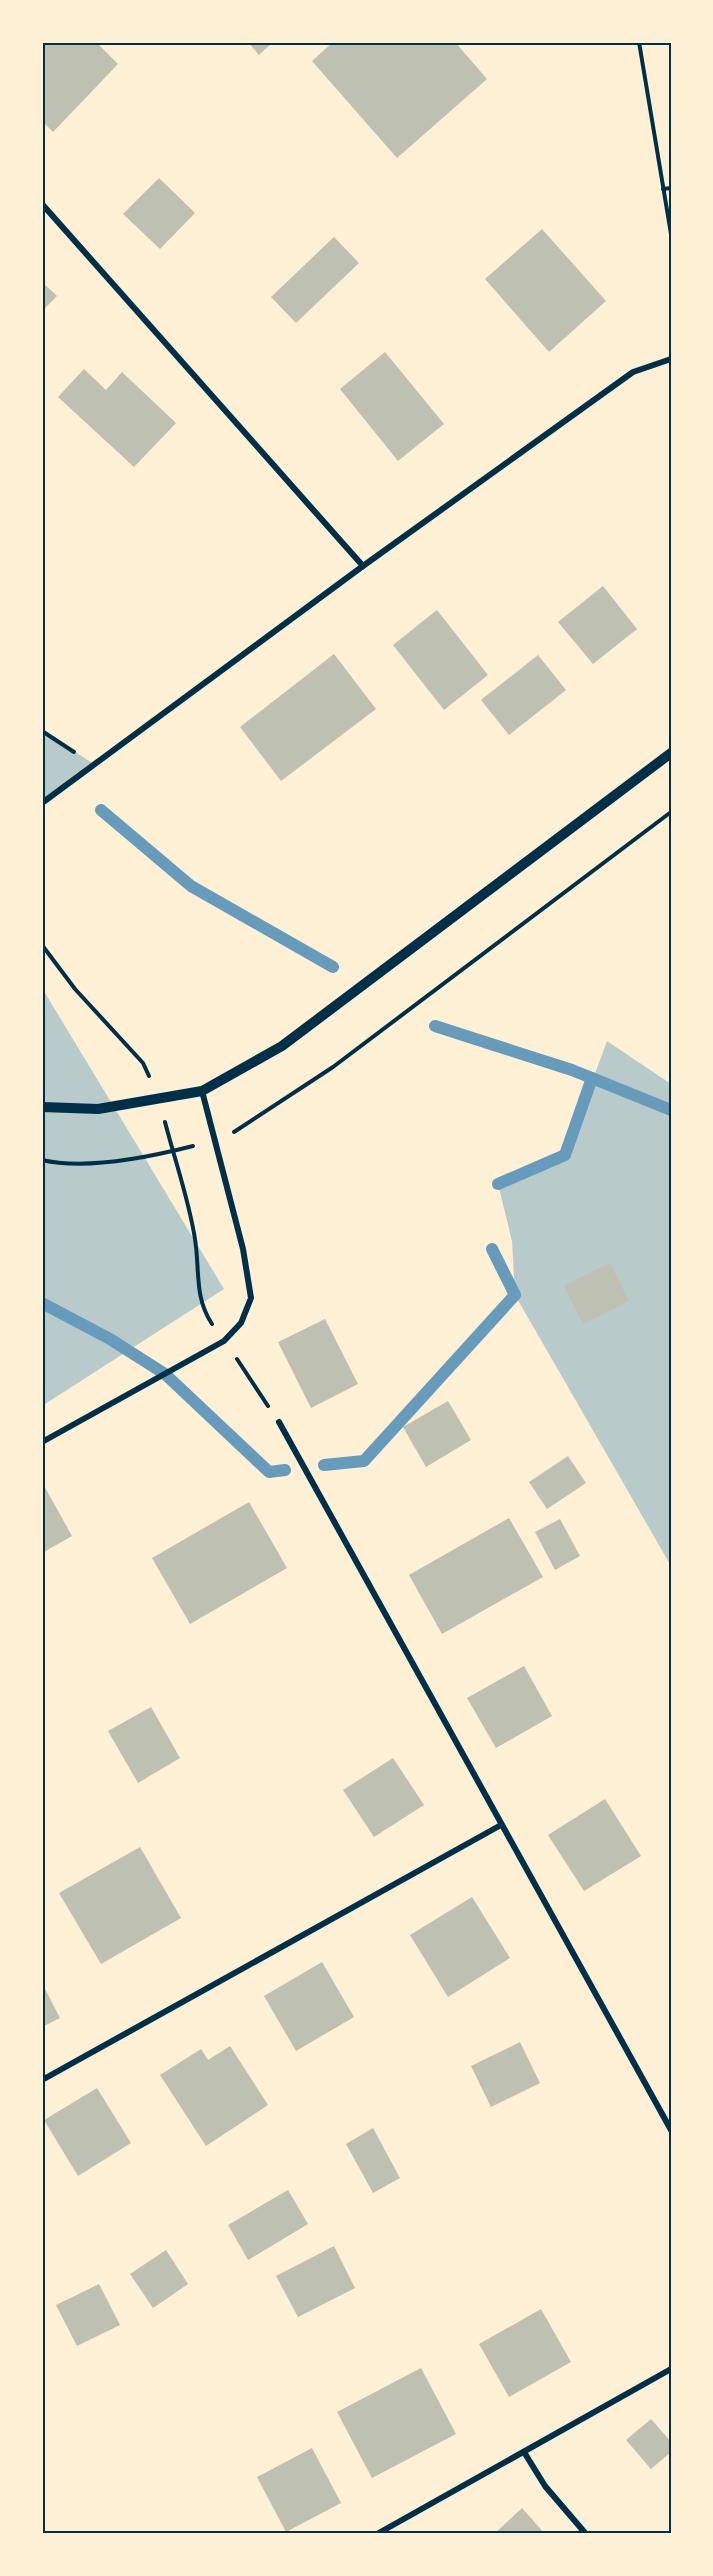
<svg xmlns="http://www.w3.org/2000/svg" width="713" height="2576" font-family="'Public Sans',sans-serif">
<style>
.green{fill:#b9caca}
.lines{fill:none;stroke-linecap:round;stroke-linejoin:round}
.stream{stroke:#669bbc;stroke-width:12}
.building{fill:#bec0b2}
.path{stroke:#003049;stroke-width:4}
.minor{stroke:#003049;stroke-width:6}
.tertiary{stroke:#003049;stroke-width:10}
.neatline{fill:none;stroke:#003049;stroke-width:2}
</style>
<rect width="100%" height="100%" fill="#fdf0d5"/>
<!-- green -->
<g class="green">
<polygon points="42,731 94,764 42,803"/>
<polygon points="42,988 224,1289 42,1406"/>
<polygon points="607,1041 671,1084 671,1566 515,1295 512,1241 498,1184 565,1155"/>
</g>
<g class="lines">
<!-- stream -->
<g class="stream">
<polyline points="101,810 191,886 333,967"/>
<polyline points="435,1026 572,1070 671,1110"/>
<polyline points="498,1184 565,1155 592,1078"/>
<polyline points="42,1303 110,1339 165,1374 269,1472 285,1470"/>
<polyline points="324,1465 364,1461 515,1295 492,1249"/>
</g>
</g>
<!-- building -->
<g class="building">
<polygon points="42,42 96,42 118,64 53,132 42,121"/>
<polygon points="248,42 273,42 259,55"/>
<polygon points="333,42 455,42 487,79 397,158 312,61"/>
<polygon points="159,178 195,213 160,249 123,214"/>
<polygon points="542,229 606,301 549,352 485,279"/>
<polygon points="334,237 359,263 296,323 271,297"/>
<polygon points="42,282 57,296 42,311"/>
<polygon points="385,352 444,424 398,461 340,389"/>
<polygon points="84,369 106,390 122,372 176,423 134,467 58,397"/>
<polygon points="603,586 637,629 593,664 558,622"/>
<polygon points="437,610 488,675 444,710 393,645"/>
<polygon points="334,654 376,709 281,781 240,727"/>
<polygon points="538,655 566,690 509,735 481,700"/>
<polygon points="610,1263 629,1301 583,1324 564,1286"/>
<polygon points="325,1319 358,1384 311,1408 278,1342"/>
<polygon points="448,1401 471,1440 426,1467 403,1427"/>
<polygon points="568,1456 586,1483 547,1509 529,1482"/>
<polygon points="42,1482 72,1536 42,1553"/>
<polygon points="249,1502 287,1568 190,1624 152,1558"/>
<polygon points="509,1518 543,1577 442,1634 409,1575"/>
<polygon points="560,1519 580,1556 555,1570 535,1532"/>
<polygon points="524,1666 552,1716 496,1748 467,1698"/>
<polygon points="151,1707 180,1758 138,1783 108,1731"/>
<polygon points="393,1758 424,1805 374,1837 343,1790"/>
<polygon points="605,1799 641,1856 584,1891 548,1835"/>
<polygon points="140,1847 181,1918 101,1964 59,1893"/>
<polygon points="472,1897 510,1958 448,1997 410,1935"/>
<polygon points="322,1962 354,2017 296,2051 264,1996"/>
<polygon points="42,1983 60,2018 42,2027"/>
<polygon points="520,2042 540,2083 491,2107 471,2066"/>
<polygon points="230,2046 268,2105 206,2146 160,2075 201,2049 208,2060"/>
<polygon points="97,2088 131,2143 78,2176 44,2120"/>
<polygon points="373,2128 400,2178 373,2193 346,2144"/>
<polygon points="288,2190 308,2224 248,2260 228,2225"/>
<polygon points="334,2246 355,2288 298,2317 276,2276"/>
<polygon points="166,2250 188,2284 153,2308 130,2274"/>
<polygon points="99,2284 120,2325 77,2346 56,2305"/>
<polygon points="541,2309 571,2362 509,2397 479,2344"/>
<polygon points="421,2368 456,2434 372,2478 337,2412"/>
<polygon points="651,2419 671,2442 671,2452 651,2469 626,2440"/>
<polygon points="312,2448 341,2503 286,2532 257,2477"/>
<polygon points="522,2508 545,2534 494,2534"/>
</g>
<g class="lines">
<!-- path -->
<g class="path">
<polyline points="639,42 671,234"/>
<polyline points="663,189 671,188"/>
<polyline points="42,731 74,752"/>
<polyline points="42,945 75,989 143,1063 149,1076"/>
<path d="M165 1122C175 1161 189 1200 195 1239 200 1270 194 1297 212 1324"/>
<polyline points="234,1132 333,1067 671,812"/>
<path d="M42 1160C85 1170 150 1157 193 1146"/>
<polyline points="237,1359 268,1406"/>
</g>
<!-- minor -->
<g class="minor">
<polyline points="42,204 363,566"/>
<polyline points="42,803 363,566 633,372 671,359"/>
<polyline points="279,1422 671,2130"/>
<polyline points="42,1442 224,1341 241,1323 251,1298 243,1249 202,1091"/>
<polyline points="42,2080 501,1825"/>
<polyline points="524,2452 545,2486 586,2534"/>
<polyline points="377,2534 671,2369"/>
</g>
<!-- tertiary -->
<polyline class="tertiary" points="42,1107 98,1109 202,1091 282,1046 671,753"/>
</g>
<!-- border -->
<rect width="713" height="2576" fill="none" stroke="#fdf0d5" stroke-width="87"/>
<rect x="44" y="44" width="626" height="2488" class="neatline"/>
</svg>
